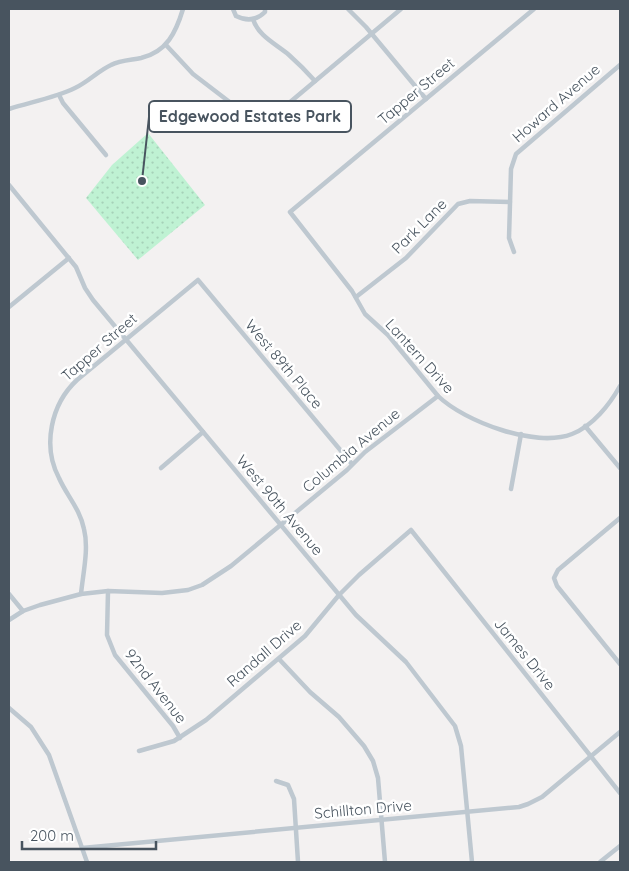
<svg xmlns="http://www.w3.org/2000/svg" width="629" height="871" font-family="Quicksand,sans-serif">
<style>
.grass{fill:url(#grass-dots)}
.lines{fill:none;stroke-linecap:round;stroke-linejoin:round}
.minor{stroke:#bec8d0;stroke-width:4.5}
.labels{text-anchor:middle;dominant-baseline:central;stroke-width:5;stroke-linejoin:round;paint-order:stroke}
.street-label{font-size:15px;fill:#48545f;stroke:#fff}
.leader{fill:none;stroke:#48545f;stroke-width:2}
.callout-dot{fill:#48545f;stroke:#fff;stroke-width:2}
.callout{fill:#fff;stroke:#48545f;stroke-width:2}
.callout-label{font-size:16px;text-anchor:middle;font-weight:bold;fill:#48545f}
</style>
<defs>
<pattern id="grass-dots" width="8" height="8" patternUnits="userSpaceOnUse" patternTransform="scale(1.25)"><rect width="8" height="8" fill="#bff2d3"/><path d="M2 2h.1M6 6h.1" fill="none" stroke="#a6d1b8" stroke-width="1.8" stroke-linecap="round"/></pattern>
</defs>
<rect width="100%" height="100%" fill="#f3f1f1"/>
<!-- grass -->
<polygon class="grass" points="148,133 205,205 138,260 86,198 112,165"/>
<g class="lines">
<!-- minor -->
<g class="minor">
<path d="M233 9 236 16C246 21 256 21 265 12V9"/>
<polyline points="348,9 366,27 426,99"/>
<path d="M534 9 290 212 352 291 365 314 388 335 438 396C465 422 536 448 572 434 593 426 610 404 620 386"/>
<path d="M253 19C258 36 276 44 289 55 298 63 307 72 315 81"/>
<polyline points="166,45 193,74 240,110 258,129 401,9"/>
<polyline points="59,95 63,103 106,155"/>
<path d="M9 109C31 102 54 98 75 88 88 82 98 71 111 65 120 60 131 60 141 58 167 52 176 32 183 9"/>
<polyline points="9,185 76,267 85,288 93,300 356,615 406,662 455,726 461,746 472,862"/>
<polyline points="514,252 509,238 511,169 516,154 620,65"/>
<polyline points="356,297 406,258 458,204 470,201 510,202"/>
<polyline points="9,307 69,258"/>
<polyline points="585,426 620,468"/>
<polyline points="161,468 203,432"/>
<polyline points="511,489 521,434"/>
<polyline points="620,518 558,570 554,578 557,586 620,664"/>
<polyline points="108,591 107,635 115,655 173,726 180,738"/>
<polyline points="9,594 23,611"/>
<path d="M81 594C83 573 89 549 84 529 80 509 67 496 59 478 42 446 51 404 77 380L198 280 352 464"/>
<polyline points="9,620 23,611 40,605 81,594 108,591 162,593 188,590 202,585 231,566 347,470 365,452 438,396"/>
<polyline points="279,659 310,692 339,717 364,746 373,761 378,778 385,862"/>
<polyline points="9,708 31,727 49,755 87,862"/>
<polyline points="139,751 174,741 206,720 305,636 339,595 359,575 411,530 620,793"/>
<polyline points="276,781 288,785 294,799 298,862"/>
<polyline points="82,848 519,807 528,804 542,797 620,732"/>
<polyline points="600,862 620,846"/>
</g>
</g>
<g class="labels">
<!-- street labels -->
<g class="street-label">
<text transform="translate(416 91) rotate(-40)">Tapper Street</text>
<text transform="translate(556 103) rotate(-41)">Howard Avenue</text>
<text transform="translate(419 226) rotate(-45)">Park Lane</text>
<text transform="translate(99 347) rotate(-41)">Tapper Street</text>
<text transform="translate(420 356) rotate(48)">Lantern Drive</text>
<text transform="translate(284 364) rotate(50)">West 89th Place</text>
<text transform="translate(351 450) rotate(-40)">Columbia Avenue</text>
<text transform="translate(280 505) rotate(50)">West 90th Avenue</text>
<text transform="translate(264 653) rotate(-41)">Randall Drive</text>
<text transform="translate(525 654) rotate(51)">James Drive</text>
<text transform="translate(156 686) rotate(52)">92nd Avenue</text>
<text transform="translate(363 809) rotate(-5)">Schillton Drive</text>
</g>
</g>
<!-- callouts -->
<path class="leader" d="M142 181L149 117"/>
<circle class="callout-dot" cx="142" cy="181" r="5"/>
<rect class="callout" x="149" y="101" width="202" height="31" rx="5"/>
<g class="callout-label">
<text x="250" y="122">Edgewood Estates Park</text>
</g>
<!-- border -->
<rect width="629" height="871" fill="none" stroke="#48545f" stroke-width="20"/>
<!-- scale -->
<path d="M22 841v8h134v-8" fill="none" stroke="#48545f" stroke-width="2.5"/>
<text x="30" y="841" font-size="15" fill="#48545f" stroke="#ffffff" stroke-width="4" paint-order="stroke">200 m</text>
</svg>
